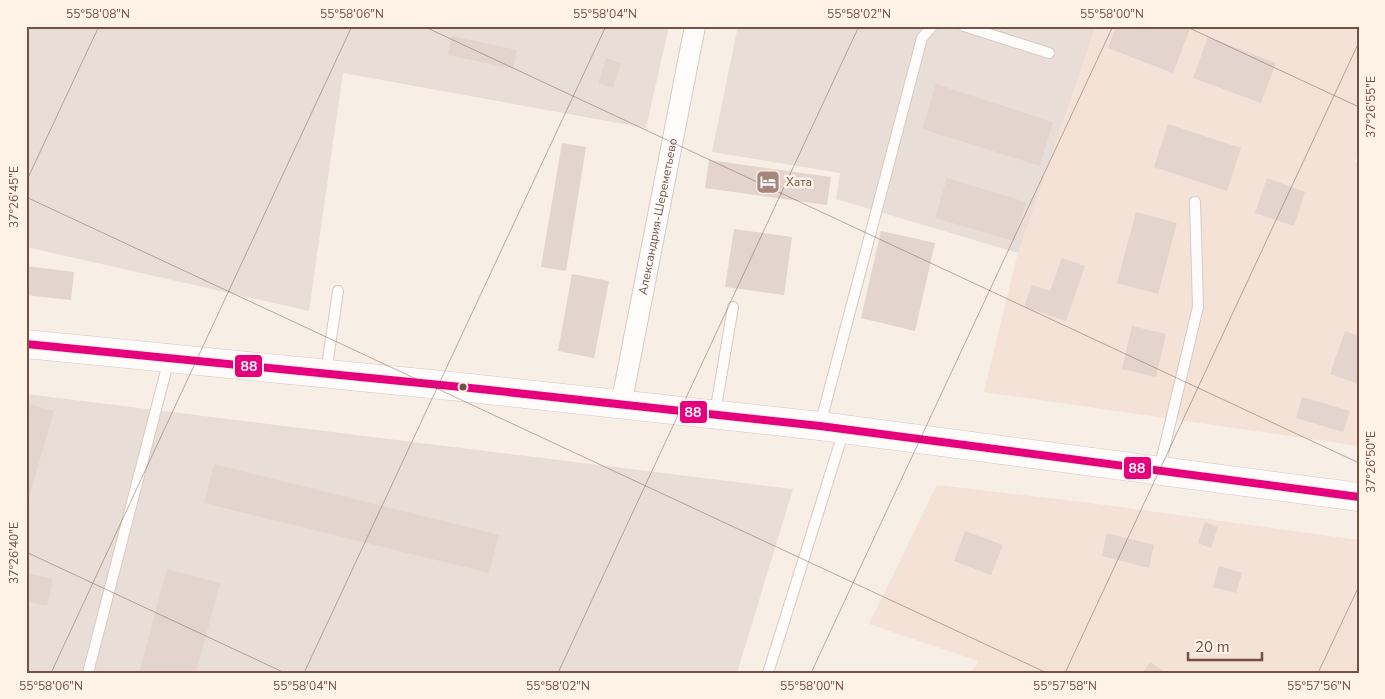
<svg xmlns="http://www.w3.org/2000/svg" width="1385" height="699" font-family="'Nunito Sans',sans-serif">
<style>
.residential{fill:#f3e2d5}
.industrial{fill:#e9ded7}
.building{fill:#e3d4ce}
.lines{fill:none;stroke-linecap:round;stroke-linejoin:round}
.service-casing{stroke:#d8cac4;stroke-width:12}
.minor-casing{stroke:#d8cac4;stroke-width:22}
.secondary-casing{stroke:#d7c9c3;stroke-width:29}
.service{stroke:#fefcfb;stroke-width:10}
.minor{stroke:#fefcfb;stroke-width:20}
.secondary{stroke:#fefcfb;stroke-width:28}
.bus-1-casing{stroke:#fff2e7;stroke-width:11}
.bus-1{stroke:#e5007d;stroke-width:8}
.ticks{fill:none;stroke:#764f45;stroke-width:1;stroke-opacity:0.45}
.bus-dot{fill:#764f45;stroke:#fff2e7;stroke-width:2}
.labels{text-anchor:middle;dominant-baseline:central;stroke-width:5;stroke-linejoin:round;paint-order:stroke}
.poi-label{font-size:12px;fill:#764f45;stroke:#fff2e7;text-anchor:start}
.street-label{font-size:12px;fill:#764f45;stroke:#fff2e7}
.line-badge{stroke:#fff2e7;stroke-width:2}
.badge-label{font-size:14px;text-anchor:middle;font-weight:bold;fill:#fff}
.neatline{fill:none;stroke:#764f45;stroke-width:2}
.ticks-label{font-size:12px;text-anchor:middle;fill:#764f45}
</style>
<rect width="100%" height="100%" fill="#f7eee6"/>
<!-- residential -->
<g class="residential">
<polygon points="1096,26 1359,26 1359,149 1355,162 1359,164 1359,446 984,392 1018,252"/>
<polygon points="937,485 1091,503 1359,540 1359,673 971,673 978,661 869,624"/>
</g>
<!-- industrial -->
<g class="industrial">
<polygon points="26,26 669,26 646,128 343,73 309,311 26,247"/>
<polygon points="738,26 1096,26 1018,253 836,199 840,173 712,152"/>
<polygon points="26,394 793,489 737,673 26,673"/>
</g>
<!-- building -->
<g class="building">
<polygon points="1116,26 1184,26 1190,29 1173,73 1108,48"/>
<polygon points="452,36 517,50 513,69 448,55"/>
<polygon points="1208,37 1276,63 1261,103 1193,78"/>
<polygon points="606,58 621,63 613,88 598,83"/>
<polygon points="936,84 1053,122 1040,166 922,129"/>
<polygon points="1168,124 1241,148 1227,191 1154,167"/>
<polygon points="562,143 586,147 566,271 541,267"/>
<polygon points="709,160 831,177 827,205 705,188"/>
<polygon points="947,178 1026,202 1014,241 935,218"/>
<polygon points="1267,178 1305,192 1294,226 1255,213"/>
<polygon points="1136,212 1177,223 1158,294 1117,283"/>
<polygon points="734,229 792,237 784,295 725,287"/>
<polygon points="881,231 935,243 915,331 861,318"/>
<polygon points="1062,258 1085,266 1066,321 1024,307 1032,285 1050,291"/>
<polygon points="26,266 74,272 71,300 26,295"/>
<polygon points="572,274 609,281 594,358 558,351"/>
<polygon points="1132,326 1166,334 1156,377 1122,369"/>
<polygon points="1345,331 1359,336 1359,384 1330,374"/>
<polygon points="1302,397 1350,411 1343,432 1296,418"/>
<polygon points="26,403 54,411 27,504 26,504"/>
<polygon points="214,464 499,535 489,573 204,503"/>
<polygon points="1205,522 1218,527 1211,548 1198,543"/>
<polygon points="965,531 1003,545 991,575 954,561"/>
<polygon points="1107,533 1154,545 1149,568 1102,556"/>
<polygon points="1219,566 1242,573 1236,593 1213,587"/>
<polygon points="167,569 220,583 196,673 139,673"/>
<polygon points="26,573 53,579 47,606 26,601"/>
<polygon points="1150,662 1166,673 1143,673"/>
</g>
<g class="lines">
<!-- service casing -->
<g class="service-casing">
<g id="service">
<polyline points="964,26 1049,53"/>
<polyline points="326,373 338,291"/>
<polyline points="715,413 733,307"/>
<polyline points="820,425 922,38 932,26"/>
<polyline points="1159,470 1198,307 1195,202"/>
<polyline points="88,673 169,359"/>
<polyline points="768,673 844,430"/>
</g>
</g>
<!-- minor casing -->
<g class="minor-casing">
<g id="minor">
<path id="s1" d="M621 405 695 26"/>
</g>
</g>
<!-- secondary casing -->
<g class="secondary-casing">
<polyline id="secondary" points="26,344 461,387 820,426 1359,497"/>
</g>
<!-- service -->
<use href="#service" class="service"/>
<!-- minor -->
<use href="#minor" class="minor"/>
<!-- secondary -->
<use href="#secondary" class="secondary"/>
<!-- bus-1 casing -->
<g class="bus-1-casing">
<polyline id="bus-1" points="26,344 461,387 820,426 1359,497"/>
</g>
<!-- bus-1 -->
<use href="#bus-1" class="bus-1"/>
</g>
<!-- ticks -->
<path class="ticks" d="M423 26 1359 463M1185 26 1359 107M26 182 99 26M26 197 1047 673M26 552 285 673M51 673 352 26M304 673 606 26M558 673 859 26M811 673 1113 26M1065 673 1359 42M1318 673 1359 586"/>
<!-- icons -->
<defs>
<g id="hotel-square" transform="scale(1.25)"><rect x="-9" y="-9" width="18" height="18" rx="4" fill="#a3877d" stroke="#fff2e7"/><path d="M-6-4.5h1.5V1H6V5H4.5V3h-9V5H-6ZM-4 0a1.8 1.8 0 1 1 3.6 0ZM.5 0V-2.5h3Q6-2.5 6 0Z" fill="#fff"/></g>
</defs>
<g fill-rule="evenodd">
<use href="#hotel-square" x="768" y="182"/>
</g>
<!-- markers -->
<circle class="bus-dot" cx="463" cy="387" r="4.5"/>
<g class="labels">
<!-- poi labels -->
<g class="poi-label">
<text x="786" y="182">Хата</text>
</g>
<!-- street labels -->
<g class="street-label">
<text stroke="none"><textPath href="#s1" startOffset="192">Александрия-Шереметьево</textPath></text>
</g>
</g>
<g class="line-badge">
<rect x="234" y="354" width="29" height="24" rx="5" fill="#e5007d"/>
<rect x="679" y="400" width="29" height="24" rx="5" fill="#e5007d"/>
<rect x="1123" y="456" width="29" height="24" rx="5" fill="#e5007d"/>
</g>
<g class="badge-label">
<text x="249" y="371">88</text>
<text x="693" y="417">88</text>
<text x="1137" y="473">88</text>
</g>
<!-- border -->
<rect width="1385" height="699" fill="none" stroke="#fff2e7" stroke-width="55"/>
<!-- scale -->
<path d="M1188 652v8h74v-8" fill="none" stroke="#764f45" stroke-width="2.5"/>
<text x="1195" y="652" font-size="15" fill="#764f45" stroke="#fff2e7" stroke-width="4" paint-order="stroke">20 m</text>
<rect x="28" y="28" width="1330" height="644" class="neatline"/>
<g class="ticks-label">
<text x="98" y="18">55°58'08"N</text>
<text x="352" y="18">55°58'06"N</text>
<text x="605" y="18">55°58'04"N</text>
<text x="859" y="18">55°58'02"N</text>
<text x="1112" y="18">55°58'00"N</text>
<text transform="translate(1371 107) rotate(-90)" y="4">37°26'55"E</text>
<text transform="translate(14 197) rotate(-90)" y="4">37°26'45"E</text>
<text transform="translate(1371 462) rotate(-90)" y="4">37°26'50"E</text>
<text transform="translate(14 553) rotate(-90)" y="4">37°26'40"E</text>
<text x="51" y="690">55°58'06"N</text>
<text x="305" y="690">55°58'04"N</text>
<text x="558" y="690">55°58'02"N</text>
<text x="812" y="690">55°58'00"N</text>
<text x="1065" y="690">55°57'58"N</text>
<text x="1319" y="690">55°57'56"N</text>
</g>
</svg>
